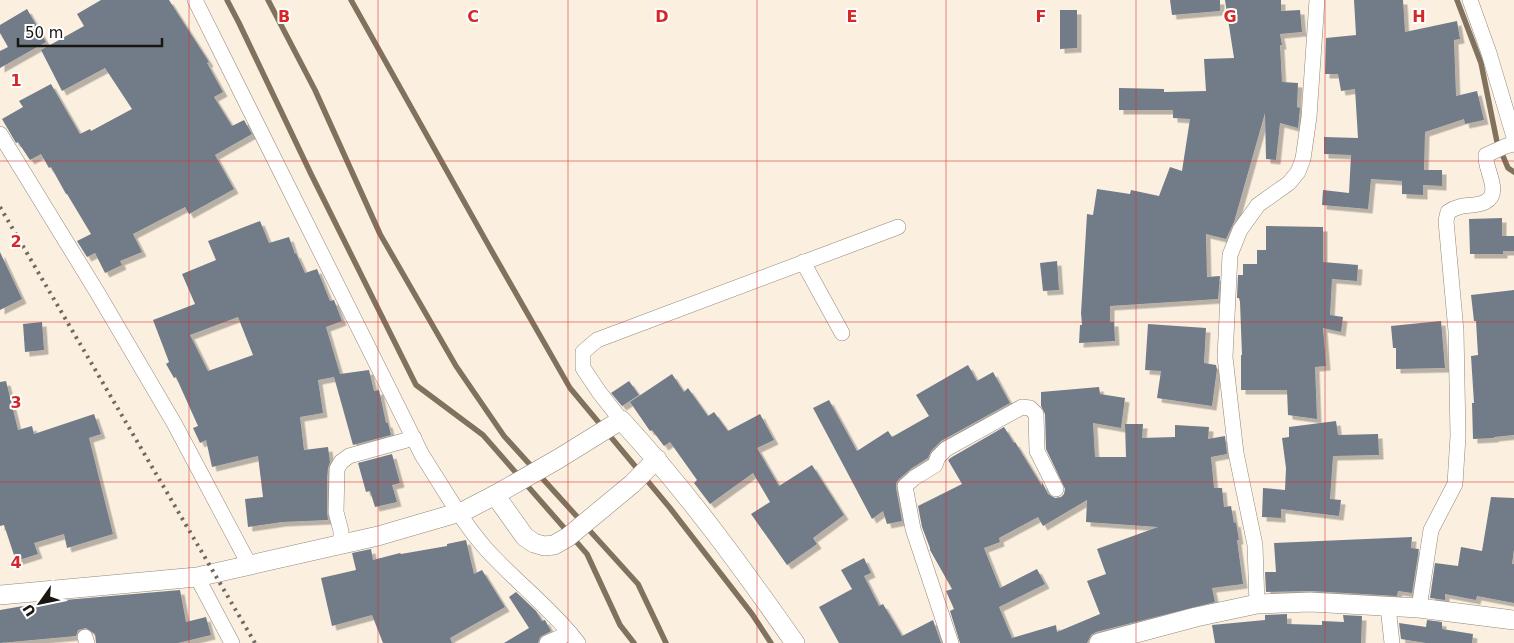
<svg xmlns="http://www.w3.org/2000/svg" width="1514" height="643" font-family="'DejaVu Sans',sans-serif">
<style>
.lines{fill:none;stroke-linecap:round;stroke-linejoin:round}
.stream{stroke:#81725e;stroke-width:5.5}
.building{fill:#727b89;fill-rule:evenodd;filter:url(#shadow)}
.minor-casing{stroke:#918779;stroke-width:16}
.tertiary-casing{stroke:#918779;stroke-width:20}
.minor{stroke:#fff;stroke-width:15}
.tertiary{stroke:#fff;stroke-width:19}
.rail{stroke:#706960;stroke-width:4;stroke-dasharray:2.5 5;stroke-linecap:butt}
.grid{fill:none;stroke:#d62828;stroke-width:1;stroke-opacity:0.55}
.grid-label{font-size:16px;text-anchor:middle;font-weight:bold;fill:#d62828;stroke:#fff;stroke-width:4;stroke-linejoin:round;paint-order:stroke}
</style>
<defs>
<filter id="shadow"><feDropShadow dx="4.5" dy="4.5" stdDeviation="0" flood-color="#0004"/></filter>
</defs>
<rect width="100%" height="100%" fill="#fbf0e0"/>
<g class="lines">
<!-- stream -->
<g class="stream">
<polyline points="227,0 239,23 311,174 416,385 483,435 587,554 620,625 634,643"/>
<polyline points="268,0 315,90 380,234 456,366 504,436 638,584 666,643"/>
<polyline points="351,0 490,248 570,388 670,508 752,614 771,643"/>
<polyline points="1457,0 1481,63 1497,142 1508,168 1514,172"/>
</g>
</g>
<!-- building -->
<g class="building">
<polygon points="101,0 169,0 209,62 207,63 223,92 214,97 232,126 244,120 252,134 215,155 234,189 189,214 185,207 133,234 142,252 120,261 122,265 105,273 95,253 87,257 77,241 91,234 67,194 66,194 51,167 49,168 41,154 30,160 18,142 16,143 2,119 23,107 19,101 51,84 80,134 90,129 91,131 132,109 105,68 62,91 41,50 84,26 77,14"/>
<polygon points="1170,0 1220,0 1220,11 1172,15"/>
<polygon points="1225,0 1281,0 1281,11 1300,10 1302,32 1280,34 1282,45 1280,45 1282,82 1298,83 1297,107 1300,108 1298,128 1280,123 1276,160 1266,159 1265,113 1234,222 1226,239 1206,234 1207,277 1220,276 1218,299 1110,306 1110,322 1114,322 1115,341 1079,343 1080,325 1082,325 1081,313 1087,214 1093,215 1097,189 1130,194 1131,190 1159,196 1170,167 1182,171 1190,119 1173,118 1173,110 1119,110 1119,88 1164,89 1164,92 1206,91 1204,59 1234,58"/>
<polygon points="1354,0 1403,0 1405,32 1457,21 1460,39 1454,40 1456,96 1477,91 1484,120 1465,124 1464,119 1425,132 1424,170 1442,170 1442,186 1423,185 1423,195 1402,194 1402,181 1371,179 1368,209 1322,205 1323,190 1349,193 1351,155 1324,154 1324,137 1358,138 1355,89 1341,91 1338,74 1325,74 1326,38 1356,35"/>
<polygon points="27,9 46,42 0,68 0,51 8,47 0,33 0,25"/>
<polygon points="1060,10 1077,10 1077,48 1060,49"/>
<polygon points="1502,218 1502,236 1514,236 1514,251 1503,251 1503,254 1470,254 1469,219"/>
<path d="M260 221 269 243 289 237 295 254 296 253 305 273 317 269 330 301 334 300 342 321 326 327 340 374 369 370 374 391 379 390 386 423H388L391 435 353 445 334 377 318 380 323 413 300 417 304 450 328 447 330 462 328 468 327 479V512L328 520 282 522 248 527 245 499 263 497 258 456 212 467 206 440 200 443 193 428 198 426 176 377 174 378 166 364 169 362 153 320 195 304 182 274 216 260 208 241ZM238 317 253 355 208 371 190 335Z"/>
<polygon points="1266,226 1323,227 1323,262 1358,265 1357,281 1332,279 1330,315 1343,317 1341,332 1323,328 1326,366 1315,367 1317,419 1288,415 1287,390 1241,390 1241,355 1242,355 1240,302 1239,298 1237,298 1238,275 1243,275 1243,264 1257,264 1257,250 1266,250"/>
<polygon points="0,252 22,299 0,310"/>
<polygon points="1057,261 1059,290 1043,291 1040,263"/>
<polygon points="1514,290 1514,435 1494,437 1494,438 1473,439 1472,403 1474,403 1471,356 1478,355 1476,321 1474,321 1471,295"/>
<polygon points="1441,321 1445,368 1396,369 1396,348 1393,348 1391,326"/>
<polygon points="42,322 44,350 25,352 23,324"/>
<polygon points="1148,324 1206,328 1204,363 1216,365 1217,369 1212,406 1157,398 1161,371 1145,370"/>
<polygon points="968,365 977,381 993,372 1010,403 941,441 931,451 928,458 912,468 899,479 896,483 896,488 902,521 887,524 883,511 872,519 813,408 829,400 857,451 888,431 892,437 929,416 916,395"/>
<polygon points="672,374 684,392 688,388 708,416 714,412 728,431 760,414 774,440 757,448 779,486 812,465 844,515 813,538 817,544 787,565 751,514 770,502 753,473 710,504 694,483 697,480 670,442 664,446 652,430 650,431 630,402"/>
<polygon points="6,381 18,430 32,426 34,434 94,414 101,434 89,438 113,534 67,548 64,534 34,543 38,554 16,561 4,525 0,526 0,382"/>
<polygon points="629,381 639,395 622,406 611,393"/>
<path d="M1099 387 1100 394 1125 398 1121 428 1093 423 1095 457H1126L1125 424H1143L1142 438 1175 437V425L1209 427 1208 439 1225 436 1227 454 1211 457 1214 488H1222L1224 507 1231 506 1234 523 1236 522 1239 540H1237L1243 584 1212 588 1215 602 1096 632 1091 635 1087 643H960L950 611 954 609 946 591 952 589 930 550V548L922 527 918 506 962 484 948 460 952 457 1004 427 1014 443 1015 442 1042 486V482L1048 494 1055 498 1061 497 1064 494 1065 489 1046 449 1045 414 1041 406V392ZM1087 500 1086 522 1158 527 1097 549 1106 574 1087 581 1100 614 1057 632 1056 625 1012 638 999 607 1045 584 1037 569 1000 588 984 548 1000 542 999 538 1038 517 1043 526Z"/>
<polygon points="1336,421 1338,435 1378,434 1379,455 1333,456 1330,499 1341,500 1339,516 1281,509 1281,518 1262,517 1263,488 1285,490 1286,468 1282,438 1289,437 1289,427"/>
<polygon points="392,454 400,483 392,485 397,502 375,507 370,491 366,492 358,463"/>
<polygon points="1491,497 1514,498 1514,549 1512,564 1514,564 1514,603 1477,596 1476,600 1445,594 1445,600 1430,598 1435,563 1458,566 1461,547 1482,551"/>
<polygon points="1412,537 1411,548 1419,549 1412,593 1398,591 1397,596 1311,591 1266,592 1265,572 1276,572 1274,543"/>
<polygon points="466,540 474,574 482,570 505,607 450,638 452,643 383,643 372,615 332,626 321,578 356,570 352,553 371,549 373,560 400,553 401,554 447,546 447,544"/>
<polygon points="864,558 871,573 864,576 879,606 883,604 902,636 933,620 941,643 839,643 819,607 852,589 841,570"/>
<polygon points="180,590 186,622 206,617 211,635 178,643 96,643 95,634 86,628 78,630 76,636 0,643 0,610 29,605 53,603 53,601"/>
<polygon points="516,592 536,611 542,621 545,620 551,631 540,637 538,643 504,643 529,628 509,597"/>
<polygon points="1287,614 1287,624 1322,625 1322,621 1344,622 1343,615 1362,616 1361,643 1215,643 1212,625 1265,620 1265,615"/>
<polygon points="1427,620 1442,622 1442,629 1473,634 1472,643 1426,643 1401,639 1399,623 1426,627"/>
</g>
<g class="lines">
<!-- minor casing -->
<g class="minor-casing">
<g id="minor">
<path d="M195 0 422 455C442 486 462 522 487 550 516 582 551 608 578 643"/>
<polyline points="1470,0 1489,53 1514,137"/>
<polyline points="0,134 97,292 174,423 250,566"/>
<polyline points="803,262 842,333"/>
<polyline points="621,420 599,392 583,368 583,352 597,340 898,227"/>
<polyline points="341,545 341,531 336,512 337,469 341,462 349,456 414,438"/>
<polyline points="197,577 232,643"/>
<polyline points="1257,604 1255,545 1236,453 1225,357 1230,255 1240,230 1258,205 1289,183 1298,172 1303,159 1309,117 1317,0"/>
<polyline points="1388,607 1392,643"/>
<path d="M1419 608 1431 530 1455 484 1458 436 1456 331 1446 221 1448 212C1463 202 1472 208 1485 202 1503 193 1484 169 1486 155L1506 146 1514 144"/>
<polyline points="85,637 87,643"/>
<polyline points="547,643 570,633"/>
<polyline points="951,643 913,529 905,486 914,478 935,465 938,457 946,449 1022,407 1030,408 1036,414 1037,451 1056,489"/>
</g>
</g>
<!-- tertiary casing -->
<g class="tertiary-casing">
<g id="tertiary">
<polyline points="495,495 525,537 534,543 544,546 554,545 568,537 632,484 657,459"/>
<path d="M0 595 197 577 378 536 464 511 495 495 558 459 621 420C685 489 741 566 795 643"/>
<polyline points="1099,643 1196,617 1257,604 1310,602 1419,608 1514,620"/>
</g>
</g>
<!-- minor -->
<use href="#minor" class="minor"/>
<!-- tertiary -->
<use href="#tertiary" class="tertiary"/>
<!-- rail -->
<polyline class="rail" points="0,207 255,643"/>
</g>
<!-- grid -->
<path class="grid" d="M189 0V643M378 0V643M568 0V643M757 0V643M946 0V643M1136 0V643M1325 0V643M0 161H1514M0 322H1514M0 482H1514"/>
<g class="grid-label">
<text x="284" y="22">B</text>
<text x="473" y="22">C</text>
<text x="662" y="22">D</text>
<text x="852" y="22">E</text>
<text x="1041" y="22">F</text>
<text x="1230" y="22">G</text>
<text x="1419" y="22">H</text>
<text x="16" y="86">1</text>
<text x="16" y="247">2</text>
<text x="16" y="408">3</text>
<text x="16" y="568">4</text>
</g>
<!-- north arrow -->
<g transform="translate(40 603) rotate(237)" stroke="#ffffff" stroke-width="4" paint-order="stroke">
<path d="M0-4L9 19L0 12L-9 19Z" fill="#191510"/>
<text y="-8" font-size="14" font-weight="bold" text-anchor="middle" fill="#191510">U</text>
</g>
<!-- scale -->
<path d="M18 38v8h144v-8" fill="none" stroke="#191510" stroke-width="2.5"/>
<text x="25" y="38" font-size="15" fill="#191510" stroke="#ffffff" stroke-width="4" paint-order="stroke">50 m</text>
</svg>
